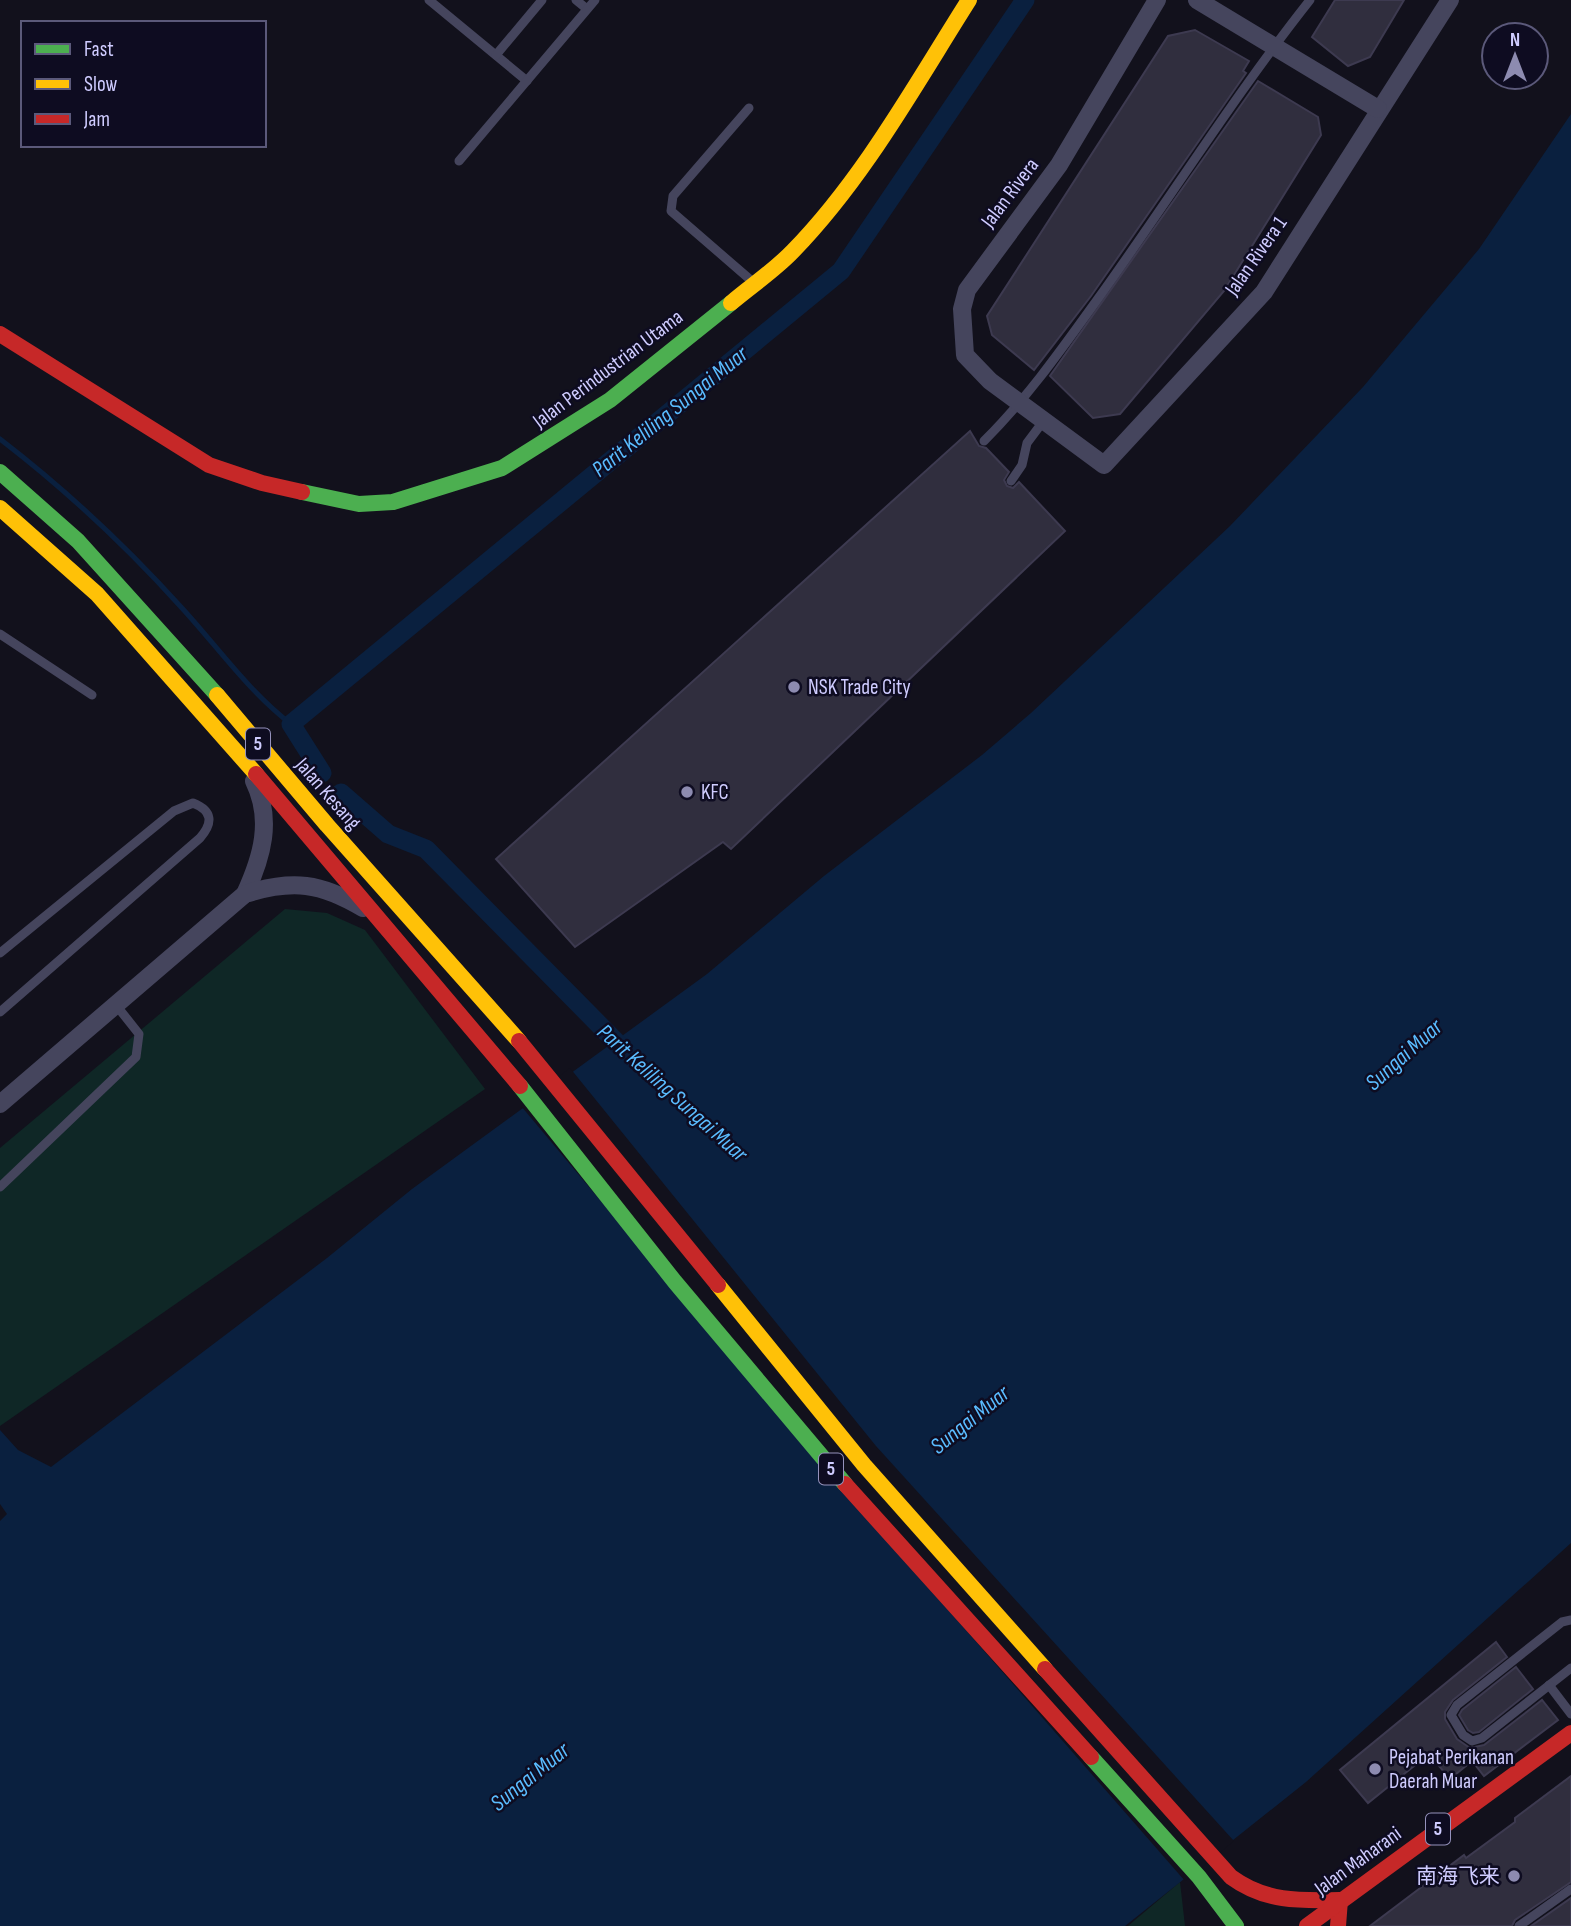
<svg xmlns="http://www.w3.org/2000/svg" width="1571" height="1926" font-family="'Sofia Sans Condensed','Noto Sans SC',sans-serif">
<style>
.green{fill:#0f2726}
.water{fill:#0a203f}
.pier{fill:#12111c}
.lines{fill:none;stroke-linecap:round;stroke-linejoin:round}
.stream{stroke:#0a203f;stroke-width:5}
.canal{stroke:#0a203f;stroke-width:19}
.building{fill:#302e3e;stroke:#3d3a50;stroke-width:2}
.lane{stroke:#45455d;stroke-width:9}
.street{stroke:#45455d;stroke-width:18}
.fast{stroke:#4caf50;stroke-width:16}
.slow{stroke:#ffc107;stroke-width:16}
.jam{stroke:#c62828;stroke-width:16}
.poi-dot{fill:#8d8bb0;stroke:#0e0c21;stroke-width:2.5}
.labels{text-anchor:middle;dominant-baseline:central;stroke-width:5;stroke-linejoin:round;paint-order:stroke}
.shield{fill:#0e0c21;stroke:#9592bc;stroke-width:2}
.shield-label{font-size:19px;font-weight:bold;fill:#cfccff}
.street-label{font-size:21px;fill:#cfccff;stroke:#0e0c21}
.poi-label{font-size:21px;fill:#cfccff;stroke:#0e0c21;text-anchor:start}
.water-label{font-size:23px;font-style:italic;fill:#5abcff;stroke:#0e0c21}
</style>
<rect width="100%" height="100%" fill="#12111c"/>
<!-- green -->
<g class="green">
<polygon points="285,909 327,913 365,930 485,1089 0,1426 0,1148"/>
<polygon points="1180,1882 1185,1926 1128,1926"/>
</g>
<!-- water -->
<polygon class="water" points="1571,114 1571,1543 1306,1782 1125,1926 0,1926 0,1521 7,1514 0,1504 0,1430 18,1450 51,1467 327,1258 412,1189 707,974 824,876 982,755 1031,713 1230,526 1363,387 1479,249"/>
<!-- pier -->
<polygon class="pier" points="570,1068 876,1446 1234,1841 1185,1881 853,1501 521,1106"/>
<g class="lines">
<!-- stream -->
<path class="stream" d="M0 439C65 489 126 546 181 607 217 646 249 692 291 724"/>
<!-- canal -->
<g class="canal">
<polyline points="322,773 291,724 841,271 1025,0"/>
<polyline points="341,793 388,834 426,849 631,1057"/>
</g>
</g>
<!-- building -->
<g class="building">
<polygon points="1335,0 1404,0 1370,57 1348,66 1312,37"/>
<polygon points="1195,30 1249,61 1243,71 1246,73 1091,296 1034,370 992,335 987,316 1168,36"/>
<polygon points="1258,81 1318,117 1321,135 1224,291 1120,414 1093,418 1050,376"/>
<polygon points="970,431 979,446 986,448 1009,472 1004,480 1007,486 1013,488 1019,482 1065,531 731,849 723,842 575,947 496,859"/>
<polygon points="1496,1642 1507,1657 1453,1700 1445,1712 1445,1719 1457,1739 1470,1748 1484,1745 1542,1700 1558,1720 1484,1776 1472,1761 1450,1779 1429,1754 1368,1803 1340,1770"/>
<polygon points="1516,1667 1533,1689 1479,1732 1473,1733 1468,1730 1459,1715 1462,1710"/>
<polygon points="1571,1776 1571,1882 1515,1920 1512,1926 1370,1926 1464,1855 1466,1858 1515,1822 1515,1818"/>
<polygon points="1571,1898 1571,1926 1531,1926"/>
</g>
<g class="lines">
<!-- lane -->
<g class="lane">
<polyline points="429,0 527,81"/>
<polyline points="576,0 587,9"/>
<polyline points="496,55 542,0"/>
<polyline points="749,108 673,196 671,211 753,282"/>
<polyline points="459,161 595,0"/>
<path d="M984 441C1028 397 1061 350 1097 300 1169 200 1234 96 1310 0"/>
<polyline points="1011,481 1022,465 1027,443 1045,419"/>
<polyline points="0,634 92,695"/>
<path d="M0 953 174 811 193 803C213 811 213 823 200 838L0 1012"/>
<polyline points="0,1187 136,1057 139,1034 116,1005"/>
<polyline points="1571,1620 1562,1622 1457,1705 1451,1715 1463,1735 1472,1741 1482,1738 1571,1668"/>
<polyline points="1549,1685 1571,1714"/>
<polyline points="1519,1926 1571,1889"/>
</g>
<!-- street -->
<g class="street">
<polyline points="1157,0 1059,165 967,290 962,309 965,355 990,381 1104,465 1264,292 1450,0"/>
<polyline points="1197,0 1378,109"/>
<path d="M245 894C262 857 273 820 254 781"/>
<path d="M0 1104 245 894C293 879 321 883 363 908"/>
</g>
<!-- fast -->
<g class="fast">
<polyline points="0,472 78,541 217,695"/>
<polyline points="302,492 359,504 393,502 502,468 610,400 731,303"/>
<polyline points="520,1086 675,1282 845,1484"/>
<polyline points="1091,1757 1199,1877 1236,1926"/>
</g>
<!-- slow -->
<g class="slow">
<path d="M731 303C751 286 775 270 793 251 864 178 915 85 969 0"/>
<polyline points="0,508 97,594 256,774"/>
<polyline points="217,695 327,825 519,1041"/>
<polyline points="718,1285 864,1465 1045,1669"/>
</g>
<!-- jam -->
<g class="jam">
<polyline points="0,334 209,465 262,483 302,492"/>
<polyline points="256,774 520,1086"/>
<polyline points="519,1041 718,1285"/>
<polyline points="845,1484 1091,1757"/>
<path d="M1045 1669 1231 1877C1265 1902 1299 1901 1340 1900L1338 1926"/>
<polyline points="1307,1926 1571,1733"/>
</g>
</g>
<!-- markers -->
<g class="poi-dot">
<circle cx="794" cy="687" r="7"/>
<circle cx="687" cy="792" r="7"/>
<circle cx="1375" cy="1769" r="7"/>
<circle cx="1514" cy="1876" r="7"/>
</g>
<g class="labels">
<!-- shield labels -->
<g class="shield">
<rect x="246" y="728.5" width="24" height="31" rx="5"/>
<rect x="819" y="1453.5" width="24" height="31" rx="5"/>
<rect x="1426" y="1813.5" width="24" height="31" rx="5"/>
</g>
<g class="shield-label">
<text x="258" y="744">5</text>
<text x="831" y="1469">5</text>
<text x="1438" y="1829">5</text>
</g>
<!-- street labels -->
<g class="street-label">
<text transform="translate(1010 193) rotate(-53)">Jalan Rivera</text>
<text transform="translate(1256 256) rotate(-55)">Jalan Rivera 1</text>
<text transform="translate(608 369) rotate(-37)">Jalan Perindustrian Utama</text>
<text transform="translate(328 794) rotate(49)">Jalan Kesang</text>
<text transform="translate(1358 1861) rotate(-36)">Jalan Maharani</text>
</g>
<!-- poi labels -->
<g class="poi-label">
<text x="808" y="687">NSK Trade City</text>
<text x="701" y="792">KFC</text>
<text x="1389" y="1757">Pejabat Perikanan<tspan x="1389" dy="24">Daerah Muar</tspan></text>
<text x="1500" y="1876" text-anchor="end">南海飞来</text>
</g>
<!-- water labels -->
<g class="water-label">
<text transform="translate(670 412) rotate(-39)">Parit Keliling Sungai Muar</text>
<text transform="translate(1404 1055) rotate(-42)">Sungai Muar</text>
<text transform="translate(672 1093) rotate(42)">Parit Keliling Sungai Muar</text>
<text transform="translate(970 1420) rotate(-39)">Sungai Muar</text>
<text transform="translate(530 1777) rotate(-39)">Sungai Muar</text>
</g>
</g>
<!-- legend -->
<rect x="21" y="21" width="245" height="126" fill="#0e0c21" stroke="#5b597a" stroke-width="2"/>
<rect x="35" y="44" width="35" height="10" fill="#4caf50" stroke="#5b597a" stroke-width="2"/>
<text x="84" y="56" font-size="21" fill="#cfccff">Fast</text>
<rect x="35" y="79" width="35" height="10" fill="#ffc107" stroke="#5b597a" stroke-width="2"/>
<text x="84" y="91" font-size="21" fill="#cfccff">Slow</text>
<rect x="35" y="114" width="35" height="10" fill="#c62828" stroke="#5b597a" stroke-width="2"/>
<text x="84" y="126" font-size="21" fill="#cfccff">Jam</text>
<!-- north arrow -->
<g transform="translate(1515 56)"><circle r="33" fill="#0e0c21" stroke="#5b597a" stroke-width="2"/>
<path d="M0-5L12 26L0 18L-12 26Z" fill="#8d8bb0"/>
<text y="-10" font-size="19" font-weight="bold" text-anchor="middle" fill="#cfccff">N</text>
</g>
</svg>
